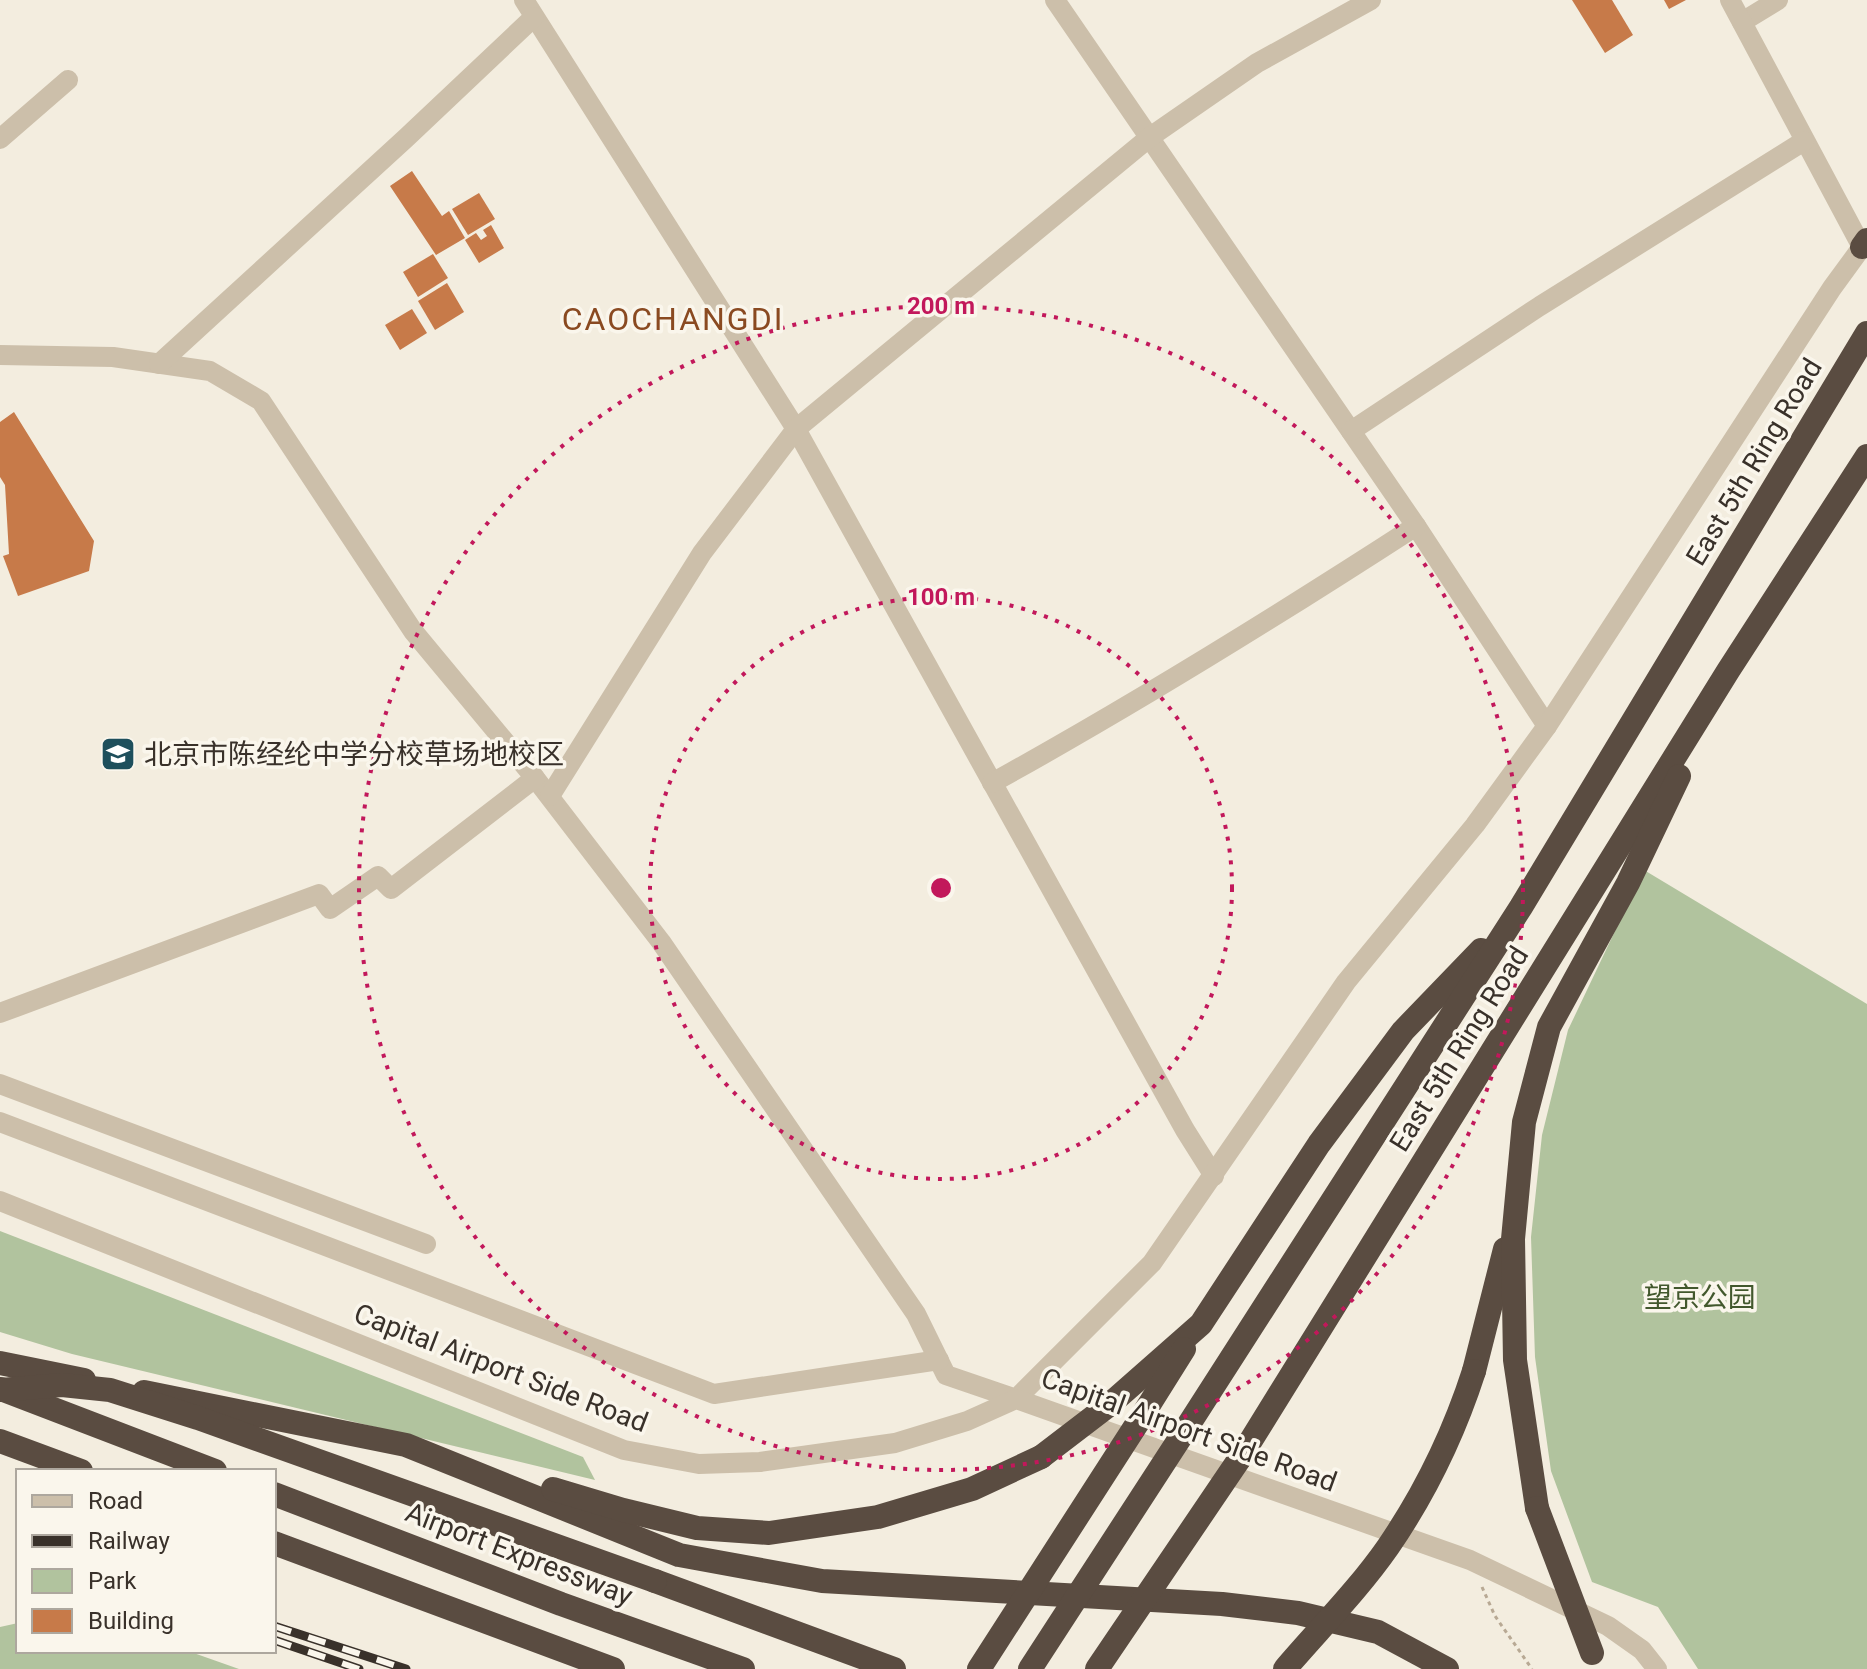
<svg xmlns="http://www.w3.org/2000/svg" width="1867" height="1669" font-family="Roboto,'Noto Sans SC',sans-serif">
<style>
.green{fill:#b1c39e}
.building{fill:#c77a49}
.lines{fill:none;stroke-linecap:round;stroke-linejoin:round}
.path{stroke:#b8a994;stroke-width:3;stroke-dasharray:4 4;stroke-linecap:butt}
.minor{stroke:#ccbfaa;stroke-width:20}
.highway{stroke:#5a4c41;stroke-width:24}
.rail-casing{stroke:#39312a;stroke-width:9}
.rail{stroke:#faf6ec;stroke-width:6;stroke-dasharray:18;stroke-linecap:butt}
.highway-bridge{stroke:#5a4c41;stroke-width:24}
.ring{fill:none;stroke:#c2185b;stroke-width:4;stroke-dasharray:4 8}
.labels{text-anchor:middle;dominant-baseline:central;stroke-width:7;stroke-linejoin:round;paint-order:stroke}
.street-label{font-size:28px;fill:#39312a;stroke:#faf6ec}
.poi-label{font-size:28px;fill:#39312a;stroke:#faf6ec;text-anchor:start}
.park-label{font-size:28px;fill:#42582d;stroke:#faf6ec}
.quarter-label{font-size:32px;letter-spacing:2px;fill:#8a4a21;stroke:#faf6ec}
.centre{fill:#c2185b;stroke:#faf6ec;stroke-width:4}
.ring-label{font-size:24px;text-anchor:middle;font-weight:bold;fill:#c2185b;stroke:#faf6ec;stroke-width:7;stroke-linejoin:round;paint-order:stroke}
</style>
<rect width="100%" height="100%" fill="#f3eddf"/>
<!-- green -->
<g class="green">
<polygon points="1644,870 1867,1004 1867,1669 1698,1669 1658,1607 1592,1582 1551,1471 1535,1357 1531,1237 1542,1135 1568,1030"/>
<polygon points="0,1231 583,1457 595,1480 72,1354 0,1332"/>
<polygon points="18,1623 18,1651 188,1651 239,1669 0,1669 0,1627"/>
</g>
<!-- building -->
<g class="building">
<polygon points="1572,0 1612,0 1633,35 1605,53"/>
<polygon points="1664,0 1686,0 1669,9"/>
<polygon points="412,171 442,216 449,211 465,238 436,255 390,186"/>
<polygon points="479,193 495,219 468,235 452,209"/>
<polygon points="491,225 504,248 479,263 465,240 476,233 481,240 487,236 483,230"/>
<polygon points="433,254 448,278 418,297 403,272"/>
<polygon points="447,283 464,312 435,330 418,301"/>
<polygon points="412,309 427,333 400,350 385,325"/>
<polygon points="14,412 94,541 89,571 18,596 3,556 9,554 5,485 0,477 0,422"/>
</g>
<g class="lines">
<!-- path -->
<polyline class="path" points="1482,1587 1495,1616 1532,1669"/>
<!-- minor -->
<g class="minor">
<polyline points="524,0 796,429 1185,1130 1214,1176"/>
<polyline points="1055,0 1416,526 1547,726"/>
<polyline points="1742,22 1778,0"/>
<polyline points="0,139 68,80"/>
<polyline points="0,355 113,357 210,371 261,401 413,631 535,778 661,942 916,1314 946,1375 1016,1399 1152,1263 1346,982 1475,825 1547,726 1832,288 1862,247 1730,0"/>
<polyline points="159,364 406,138 534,17"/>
<polyline points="1351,431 1540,306 1804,141"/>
<path d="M992 783C1137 703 1277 616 1416 526"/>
<polyline points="550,796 702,553 796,429 1150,137 1257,63 1371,0"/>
<polyline points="0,1013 319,894 330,909 378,876 391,889 535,778"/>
<polyline points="0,1084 426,1244"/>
<polyline points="0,1122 714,1394 939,1360"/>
<polyline points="0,1201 624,1450 699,1464 760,1462 895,1443 967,1421 1016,1399 1470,1560 1608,1626 1642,1650 1657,1669"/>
</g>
<!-- highway -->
<g class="highway">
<polyline points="1862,247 1867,240"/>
<polyline points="0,1363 84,1380"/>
<polyline points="1474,1371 1505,1249"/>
<polyline points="1,1389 215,1471"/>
<polyline points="144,1392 406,1445 679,1555 822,1581 1222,1604 1298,1613 1378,1632 1447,1669"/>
<polyline points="1109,1405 1201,1324 1319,1144 1403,1031 1481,950"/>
<polyline points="1142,1416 1184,1349"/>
<polyline points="1182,1435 1521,907 1867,333"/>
<polyline points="0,1441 81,1471"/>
<polyline points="1240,1458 1728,671 1867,456"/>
<polyline points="553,1489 623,1510 697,1528 769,1533 878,1517 972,1489 1041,1457"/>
<polyline points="274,1494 561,1604 743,1669"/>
<polyline points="1537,1508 1515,1360 1513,1239 1524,1122 1549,1027 1628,883 1679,776"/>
<polyline points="274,1543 613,1669"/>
<polyline points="655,1581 894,1669"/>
</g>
<!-- rail casing -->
<g class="rail-casing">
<g id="rail">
<polyline points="274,1626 406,1669"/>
<polyline points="274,1640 359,1669"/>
</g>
</g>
<!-- rail -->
<use href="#rail" class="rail"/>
<!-- highway-bridge -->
<g class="highway-bridge">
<polyline points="0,1390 62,1385 110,1390 198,1418 655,1581"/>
<polyline points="1041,1457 1109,1405"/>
<polyline points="1537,1508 1592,1653"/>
<polyline points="979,1669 1142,1416"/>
<polyline points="1030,1669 1182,1435"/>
<polyline points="1097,1669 1240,1458"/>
<path d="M1285 1669C1320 1628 1358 1590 1388 1547 1425 1493 1454 1433 1474 1371"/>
</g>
</g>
<!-- distance rings -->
<g class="ring">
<circle cx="941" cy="888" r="291"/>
<circle cx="941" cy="888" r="582"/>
</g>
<!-- icons -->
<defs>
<g id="school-square" transform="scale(1.8)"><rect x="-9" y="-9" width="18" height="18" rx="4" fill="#1e4f5c" stroke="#faf6ec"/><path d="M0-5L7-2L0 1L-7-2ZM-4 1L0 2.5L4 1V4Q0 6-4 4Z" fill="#fff"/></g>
</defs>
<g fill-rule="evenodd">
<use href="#school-square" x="118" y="754"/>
</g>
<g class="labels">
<!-- street labels -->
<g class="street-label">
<text transform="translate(1754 462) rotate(-59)">East 5th Ring Road</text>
<text transform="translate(1459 1049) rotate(-58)">East 5th Ring Road</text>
<text transform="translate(501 1368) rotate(21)">Capital Airport Side Road</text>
<text transform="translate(1189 1430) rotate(20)">Capital Airport Side Road</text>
<text transform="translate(519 1554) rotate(21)">Airport Expressway</text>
</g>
<!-- poi labels -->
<g class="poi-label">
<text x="144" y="754">北京市陈经纶中学分校草场地校区</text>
</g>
<!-- park labels -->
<g class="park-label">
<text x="1700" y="1297">望京公园</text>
</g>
<!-- quarter labels -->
<g class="quarter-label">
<text x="673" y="319">CAOCHANGDI</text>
</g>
</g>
<circle cx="941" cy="888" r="12" class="centre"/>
<g class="ring-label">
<text x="941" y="314">200 m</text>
<text x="941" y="605">100 m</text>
</g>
<!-- legend -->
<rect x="16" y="1469" width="260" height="184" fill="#faf6ec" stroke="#ada79e" stroke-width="2"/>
<rect x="32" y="1495" width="40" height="12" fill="#ccbfaa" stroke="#ada79e" stroke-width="2"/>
<text x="88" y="1509" font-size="24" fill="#39312a">Road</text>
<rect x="32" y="1535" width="40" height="12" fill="#39312a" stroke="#ada79e" stroke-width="2"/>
<text x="88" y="1549" font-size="24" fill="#39312a">Railway</text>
<rect x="32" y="1569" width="40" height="24" fill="#b1c39e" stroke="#ada79e" stroke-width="2"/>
<text x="88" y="1589" font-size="24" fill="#39312a">Park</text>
<rect x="32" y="1609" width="40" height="24" fill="#c77a49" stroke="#ada79e" stroke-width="2"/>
<text x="88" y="1629" font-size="24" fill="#39312a">Building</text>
</svg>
